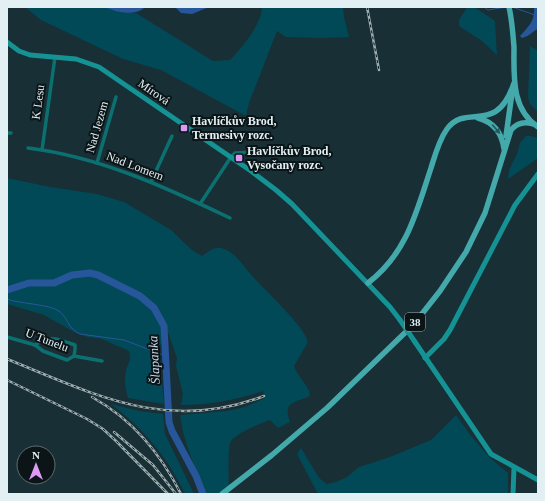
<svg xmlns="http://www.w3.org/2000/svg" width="545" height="501" font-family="'Times New Roman',serif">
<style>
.green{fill:#024957}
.water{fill:#27579a}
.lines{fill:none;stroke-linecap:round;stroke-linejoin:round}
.stream{stroke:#27579a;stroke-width:1}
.river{stroke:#27579a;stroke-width:7}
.street{stroke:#0c7071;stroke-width:3.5}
.secondary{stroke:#149294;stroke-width:5}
.primary{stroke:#44a9aa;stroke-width:5.5}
.rail-casing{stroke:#9caeb2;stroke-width:2.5}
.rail{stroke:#0b1518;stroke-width:1;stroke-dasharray:3;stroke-linecap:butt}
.secondary-bridge{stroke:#149294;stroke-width:5}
.oneway{fill:#25585a}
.poi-dot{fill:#dd99f3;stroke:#0b1518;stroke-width:1.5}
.labels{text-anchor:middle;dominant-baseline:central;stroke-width:4;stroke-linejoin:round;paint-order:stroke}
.shield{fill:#0b1518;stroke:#a2aeb2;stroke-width:1}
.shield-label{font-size:11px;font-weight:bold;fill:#e2f0f4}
.street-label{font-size:12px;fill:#e2f0f4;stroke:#0b1518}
.poi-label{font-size:12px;font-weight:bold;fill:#e2f0f4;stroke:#0b1518;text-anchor:start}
.water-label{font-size:13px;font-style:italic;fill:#ccd9ec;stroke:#0b1518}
</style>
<rect width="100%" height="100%" fill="#172f35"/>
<!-- green -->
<g class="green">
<path d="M25 7H104L120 12 136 13 213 61 230 60C242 47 261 26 262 7H343L344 17 349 37 323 38 286 37 277 31 249 103 246 116 161 70 123 59 41 20Z"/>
<path d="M467 7H474L495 21 497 55 482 41 459 26C458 16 464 15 467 7Z"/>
<polygon points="530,46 538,51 538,112 530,104 528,97"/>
<polygon points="526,136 530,136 538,138 538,158 508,179 509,170 517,154 520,143"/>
<path d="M7 178 50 187 97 194 124 202 171 230 192 250 202 256C209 251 216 245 224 249 237 253 247 272 257 281 270 295 303 325 308 342L294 366C297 376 310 387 310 395L308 397C292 403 283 403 290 422L278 428 270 420C261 423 237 433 231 441 227 447 229 484 229 494H206C196 468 183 443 180 415L227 411 245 407 265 398 263 391C237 400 209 405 181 405L183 394 176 366 177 358 162 315 159 322 162 328 164 339 159 347 164 404 128 398C125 388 124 380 126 371 128 362 132 361 129 351L102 339 88 337 76 333 44 315 7 304Z"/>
<path d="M111 404 139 411 163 414 165 434 194 494H185C168 457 143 428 111 404Z"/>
<polygon points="456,415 471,436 490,458 508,473 508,494 318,494 297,454 301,448 319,478 327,484 336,482 347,477 359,467 390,457 431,440"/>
</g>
<!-- water -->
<g class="water">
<path d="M104 7H145C135 17 116 12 104 7Z"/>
<polygon points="175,7 209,7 192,14 181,13"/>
<path d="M534 7H538V29C532 31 531 36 522 38L520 36C529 26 535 21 534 7Z"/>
</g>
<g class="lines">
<!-- stream -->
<g class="stream">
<polyline points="484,7 488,10 507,7"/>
<polyline points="512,7 538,16"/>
<path d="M7 299C20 304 49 304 59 311 69 319 67 328 80 334L124 340 166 356"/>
</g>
<!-- river -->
<polyline class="river" points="7,290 29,283 54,283 72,275 90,273 98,275 140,296 154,308 164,326 169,422 172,431 196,476 203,494"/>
<!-- street -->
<g class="street">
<polyline points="7,133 11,133"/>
<path d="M28 148C100 157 165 187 230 218"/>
<polyline points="42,150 55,57"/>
<polyline points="97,163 116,97"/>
<polyline points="151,182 172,136"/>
<polyline points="200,204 231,157 235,153 254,152"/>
<polyline points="7,337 35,345 43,351 67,360 74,356 102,361"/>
<path d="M35 345C52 334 58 340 75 345V350L74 356"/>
</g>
<!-- secondary -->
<g class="secondary">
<polyline points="7,42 19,51 30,55 76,59 99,67 251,171 276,190 292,204 390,307 400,320"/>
<polyline points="415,342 491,454 538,480"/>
<polyline points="425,358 444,339 450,330 515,205 538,174"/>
<polyline points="513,494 514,468"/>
</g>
<!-- primary -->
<g class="primary">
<path d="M509 7C512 20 513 34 514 47 514 76 511 109 538 127"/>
<path d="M478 118C493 122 502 133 504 149"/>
<polyline points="506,136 512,93"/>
<path d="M368 283C407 253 416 213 431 168 435 155 439 140 447 129 467 102 496 137 514 83"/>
<path d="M222 494 272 455 327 408 414 324 440 291 466 252 485 213 511 130C517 123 524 121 533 124"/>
</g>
<!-- rail casing -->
<g class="rail-casing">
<g id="rail">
<polyline points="367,7 379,70"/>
<path d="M7 359C96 395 167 433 264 396"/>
<polyline points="7,380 87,419 103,429 116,441 168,494"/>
<path d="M92 397C133 420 160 453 181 494"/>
<polyline points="114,432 153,465 176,494"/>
</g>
</g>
<!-- rail -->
<use href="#rail" class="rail"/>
<!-- secondary-bridge -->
<polyline class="secondary-bridge" points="400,320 415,342"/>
</g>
<!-- one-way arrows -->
<defs><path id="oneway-solid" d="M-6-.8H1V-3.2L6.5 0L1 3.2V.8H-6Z"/></defs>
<use class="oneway" href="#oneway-solid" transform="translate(496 129) rotate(50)"/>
<!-- markers -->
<g class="poi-dot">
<rect x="180" y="124" width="8" height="8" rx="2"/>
<rect x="235" y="154" width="8" height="8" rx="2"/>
</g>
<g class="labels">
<!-- shield labels -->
<rect class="shield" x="405" y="313" width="20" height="18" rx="3"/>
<g class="shield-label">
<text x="415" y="322">38</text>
</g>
<!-- street labels -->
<g class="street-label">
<text transform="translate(154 92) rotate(35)">Mírová</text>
<text transform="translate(38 102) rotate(-82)">K Lesu</text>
<text transform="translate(97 127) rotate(-74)">Nad Jezem</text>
<text transform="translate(135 166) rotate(21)">Nad Lomem</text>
<text transform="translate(47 340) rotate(21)">U Tunelu</text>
</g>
<!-- poi labels -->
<g class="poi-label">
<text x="192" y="121">Havlíčkův Brod,<tspan x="192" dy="14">Termesivy rozc.</tspan></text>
<text x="247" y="151">Havlíčkův Brod,<tspan x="247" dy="14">Vysočany rozc.</tspan></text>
</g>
<!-- water labels -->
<g class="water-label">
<text transform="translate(154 360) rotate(-93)">Šlapanka</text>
</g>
</g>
<!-- border -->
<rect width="545" height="501" fill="none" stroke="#e2f0f4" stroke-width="16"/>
<!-- north arrow -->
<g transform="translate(36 465)"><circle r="19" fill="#0b1518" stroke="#616d70"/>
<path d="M0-3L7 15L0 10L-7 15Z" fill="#dd99f3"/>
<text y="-6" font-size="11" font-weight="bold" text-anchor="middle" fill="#e2f0f4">N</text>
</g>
</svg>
